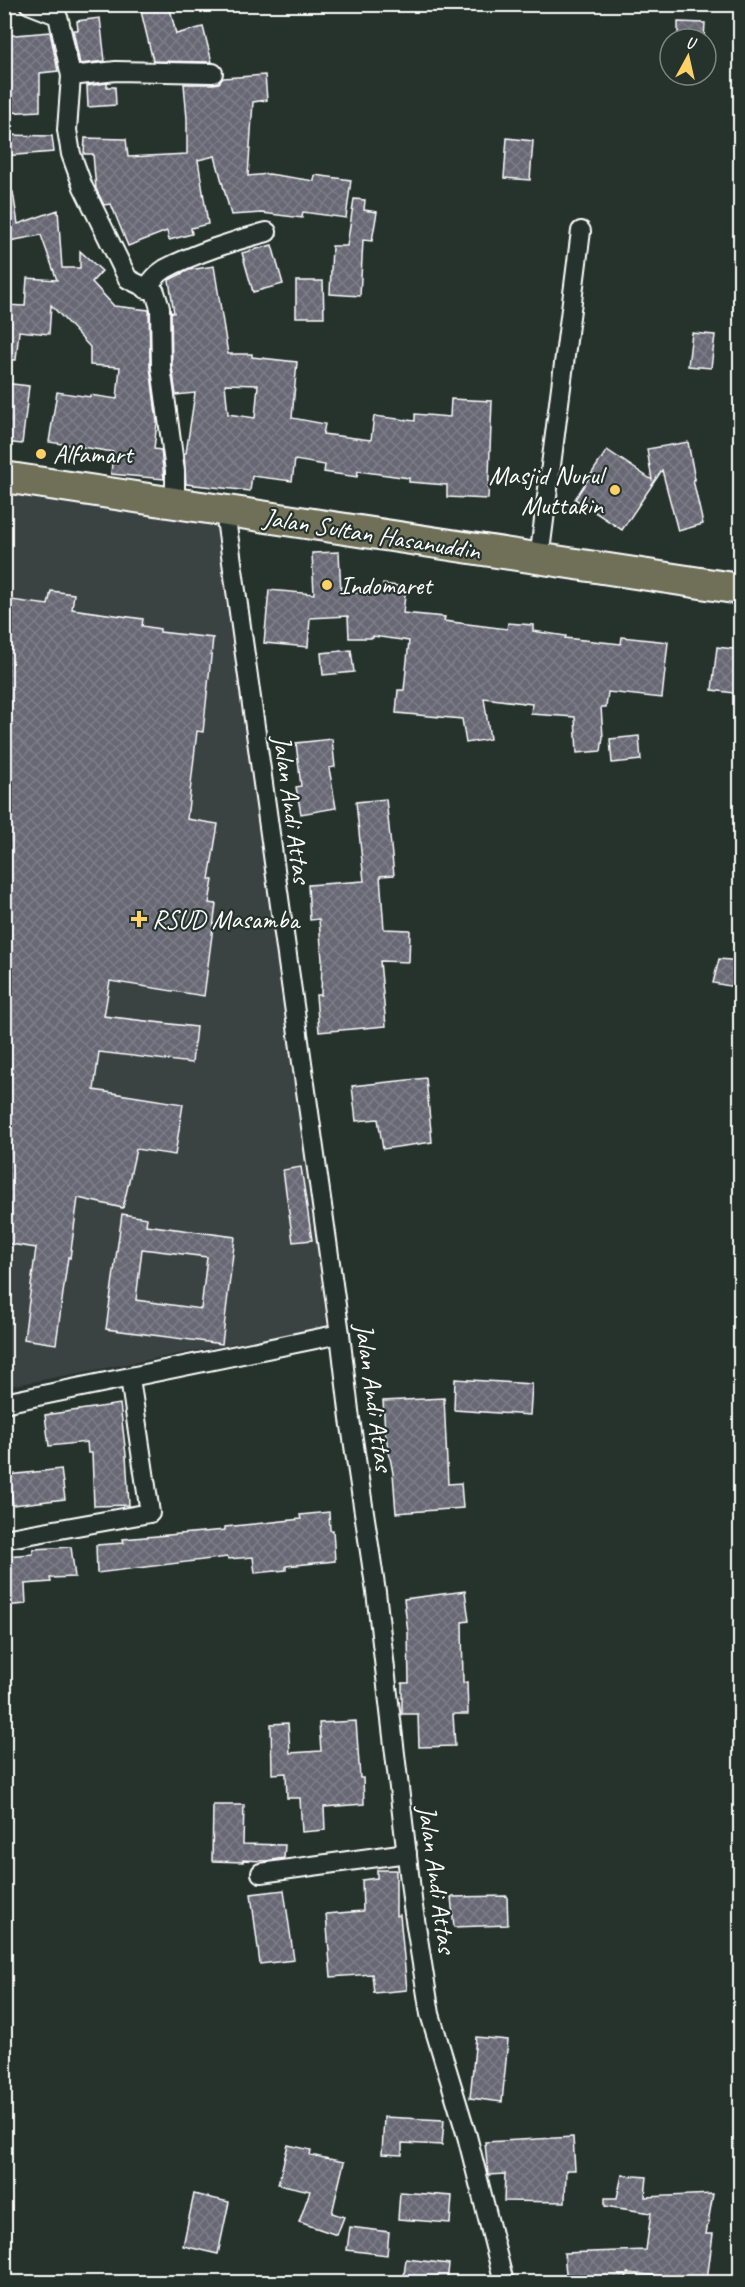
<svg xmlns="http://www.w3.org/2000/svg" width="745" height="2287" font-family="Caveat,sans-serif">
<style>
.built{fill:#3a4342}
.building{fill:url(#building-cross-hatch);stroke:#fff;stroke-width:1.5;fill-rule:evenodd}
.lines{fill:none;stroke-linecap:round;stroke-linejoin:round}
.minor-casing{stroke:#fff;stroke-width:22}
.trunk-casing{stroke:#fff;stroke-width:34}
.minor{stroke:#26332d;stroke-width:18}
.trunk{stroke:#706f59;stroke-width:30}
.poi-dot{fill:#ffd166;stroke:#26332d;stroke-width:2}
.labels{text-anchor:middle;dominant-baseline:central;stroke-width:4.5;stroke-linejoin:round;paint-order:stroke}
.poi-label{font-size:26px;fill:#fff;stroke:#26332d;text-anchor:start}
.street-label{font-size:26px;fill:#fff;stroke:#26332d}
</style>
<defs>
<pattern id="building-cross-hatch" width="8" height="8" patternUnits="userSpaceOnUse" patternTransform="scale(1.5)"><rect width="8" height="8" fill="#676774"/><path d="M0 0l8 8M0 8l8-8" fill="none" stroke="#7e7e89"/></pattern>
</defs>
<rect width="100%" height="100%" fill="#26332d"/>
<filter id="ink" filterUnits="userSpaceOnUse"><feTurbulence type="fractalNoise" baseFrequency=".0167" numOctaves="2"/><feDisplacementMap in="SourceGraphic" scale="12" xChannelSelector="R" yChannelSelector="G"/><feConvolveMatrix kernelMatrix="1 2 1 2 8 2 1 2 1" color-interpolation-filters="sRGB"/></filter>
<g filter="url(#ink)">
<!-- built -->
<polygon class="built" points="5,480 222,512 327,1326 5,1387"/>
<!-- building -->
<g class="building">
<polygon points="152,4 169,4 176,34 203,27 212,62 153,61 140,7"/>
<polygon points="100,18 105,61 80,64 73,30 78,30 77,21"/>
<polygon points="678,22 705,23 704,39 678,39"/>
<polygon points="50,32 58,71 40,73 40,111 4,113 4,36"/>
<polygon points="265,75 267,100 253,102 248,176 269,174 314,181 315,175 351,180 346,218 303,212 302,218 262,213 231,215 215,156 198,160 208,224 191,228 192,234 169,240 167,231 128,246 111,204 104,205 96,189 93,154 84,154 85,138 126,139 128,157 187,154 187,119 184,84 213,84 219,83 223,78"/>
<polygon points="107,83 107,87 115,87 116,105 88,107 87,86"/>
<polygon points="4,135 52,136 54,152 4,156"/>
<polygon points="507,138 533,141 530,180 504,178"/>
<polygon points="13,192 18,224 58,210 62,268 80,268 80,251 102,271 92,282 114,306 149,310 150,367 157,422 154,449 161,450 164,479 111,474 113,452 49,442 57,392 90,397 90,395 117,399 120,367 90,365 90,347 51,305 49,334 19,331 16,360 4,360 4,305 25,306 27,278 57,280 41,235 4,242 4,193"/>
<polygon points="354,199 365,200 364,210 377,212 372,241 363,240 360,296 330,294 332,246 347,246"/>
<polygon points="272,245 283,284 253,292 242,253"/>
<path d="M214 266 228 354H252V357L297 362 292 418 325 424 323 434 371 440 374 416 415 421V414L450 417 451 399 492 401 488 499 447 497V485L409 482V478L358 471 357 477 324 472 325 465 295 460 292 481 252 476 250 491 186 484 184 453H186L195 393 176 395 172 366 171 312 174 313 169 280 189 270ZM225 384 258 385 255 418 228 414Z"/>
<polygon points="296,281 323,281 324,317 296,317"/>
<polygon points="692,333 715,335 711,368 688,366"/>
<polygon points="4,383 29,386 22,444 4,442"/>
<polygon points="688,442 695,480 693,480 703,524 678,531 662,470 622,530 575,499 607,450 652,480 647,449"/>
<polygon points="339,552 341,593 382,592 383,584 406,587 403,613 445,617 444,621 507,629 508,623 533,625 533,631 566,636 565,638 621,644 622,637 668,642 662,698 608,692 606,707 601,707 603,737 601,751 577,753 575,717 531,714 532,704 484,698 490,739 466,743 462,719 396,713 398,690 404,690 409,641 373,636 373,638 349,638 348,616 310,618 308,647 264,643 269,590 314,594 312,553"/>
<polygon points="51,591 74,594 72,609 143,619 142,626 160,629 160,632 213,638 203,732 197,731 187,819 218,824 209,879 213,880 209,903 216,904 204,996 110,981 104,1016 196,1027 192,1063 99,1052 94,1090 183,1104 175,1155 136,1149 123,1208 78,1198 70,1258 68,1257 56,1344 24,1339 36,1248 4,1243 4,599 48,605"/>
<polygon points="717,647 741,650 741,694 712,690"/>
<polygon points="351,650 354,672 323,675 321,653"/>
<polygon points="639,736 641,760 612,763 610,739"/>
<polygon points="332,739 335,767 329,768 336,808 301,814 296,787 301,786 296,743"/>
<polygon points="386,799 394,875 380,876 384,929 410,930 409,962 380,961 386,1026 319,1032 316,995 321,995 322,960 319,919 310,920 308,885 364,881 356,802"/>
<polygon points="719,959 741,961 741,988 713,983"/>
<polygon points="426,1078 432,1142 383,1149 378,1119 356,1121 352,1086"/>
<polygon points="301,1167 312,1240 293,1242 283,1170"/>
<path d="M122 1214 147 1218 146 1225 235 1237 222 1344 106 1329ZM142 1249 207 1257 201 1309 136 1300Z"/>
<polygon points="455,1379 532,1384 530,1415 454,1410"/>
<polygon points="444,1398 448,1484 461,1483 463,1508 396,1513 393,1473 385,1431 383,1401"/>
<polygon points="120,1404 126,1455 129,1505 94,1506 92,1453 88,1453 87,1442 49,1446 45,1415"/>
<polygon points="61,1469 65,1499 13,1505 9,1475"/>
<polygon points="329,1512 330,1530 333,1530 335,1561 286,1566 286,1570 255,1573 253,1557 228,1559 227,1557 97,1573 96,1545 124,1543 123,1539 225,1530 225,1527 301,1519 300,1515"/>
<polygon points="71,1547 75,1577 50,1578 51,1582 25,1584 26,1604 4,1606 4,1556 33,1554 33,1549"/>
<polygon points="465,1591 469,1621 462,1622 463,1683 467,1682 468,1714 453,1714 455,1746 419,1747 418,1714 402,1714 402,1683 409,1683 408,1633 404,1599"/>
<polygon points="356,1721 360,1778 363,1778 364,1804 324,1807 325,1830 302,1832 300,1798 287,1798 286,1773 272,1774 271,1724 288,1723 290,1753 321,1751 319,1723"/>
<polygon points="213,1805 244,1805 243,1844 285,1845 284,1858 265,1861 243,1860 243,1862 212,1861"/>
<polygon points="377,1870 396,1870 396,1916 400,1915 407,1990 374,1993 372,1974 331,1977 326,1914 363,1911 362,1880 377,1878"/>
<polygon points="284,1890 294,1960 260,1964 251,1894"/>
<polygon points="507,1896 508,1925 454,1927 451,1897"/>
<polygon points="476,2037 508,2040 502,2102 470,2098"/>
<polygon points="384,2117 444,2120 442,2145 402,2143 402,2155 382,2154"/>
<polygon points="573,2137 575,2170 566,2170 565,2202 504,2201 505,2174 488,2175 485,2142"/>
<polygon points="288,2145 311,2150 310,2155 344,2162 332,2213 344,2217 337,2235 299,2222 310,2191 278,2184"/>
<polygon points="622,2175 647,2177 645,2197 713,2194 706,2234 713,2234 707,2280 627,2273 626,2283 567,2283 564,2253 646,2250 651,2213 605,2206 605,2198 617,2198"/>
<polygon points="400,2192 452,2196 450,2223 398,2219"/>
<polygon points="194,2194 229,2202 218,2254 183,2246"/>
<polygon points="350,2227 389,2232 387,2255 347,2250"/>
<polygon points="406,2259 449,2264 447,2283 403,2283"/>
</g>
<g class="lines">
<!-- minor casing -->
<g class="minor-casing">
<g id="minor">
<polyline points="29,4 57,15 59,20 71,76 67,130 71,154 83,187 128,279 155,292 160,308 161,367 175,471 175,502"/>
<polyline points="71,76 116,71 213,73"/>
<path d="M146 289C151 281 157 274 165 269 193 254 236 240 267 232"/>
<polyline points="225,512 340,1334 350,1419 376,1592 413,1907 430,2014 467,2136 504,2282"/>
<polyline points="539,559 581,231"/>
<polyline points="4,1403 340,1334"/>
<polyline points="4,1539 150,1513 130,1378"/>
<polyline points="261,1873 407,1853"/>
</g>
</g>
<!-- trunk casing -->
<g class="trunk-casing">
<polyline id="trunk" points="4,477 740,589"/>
</g>
<!-- minor -->
<use href="#minor" class="minor"/>
<!-- trunk -->
<use href="#trunk" class="trunk"/>
</g>
</g>
<!-- markers -->
<g class="poi-dot">
<circle cx="41" cy="454" r="6"/>
<circle cx="615" cy="490" r="6"/>
<circle cx="327" cy="585" r="6"/>
<path d="M136 910h6v6h6v6h-6v6h-6v-6h-6v-6h6z"/>
</g>
<g class="labels">
<!-- poi labels -->
<g class="poi-label">
<text x="53" y="454">Alfamart</text>
<text x="603" y="475" text-anchor="end">Masjid Nurul<tspan x="603" dy="30">Muttakin</tspan></text>
<text x="339" y="585">Indomaret</text>
<text x="152" y="919">RSUD Masamba</text>
</g>
<!-- street labels -->
<g class="street-label">
<text transform="translate(372 534) rotate(9)">Jalan Sultan Hasanuddin</text>
<text transform="translate(292 809) rotate(82)">Jalan Andi Attas</text>
<text transform="translate(374 1397) rotate(82)">Jalan Andi Attas</text>
<text transform="translate(437 1879) rotate(82)">Jalan Andi Attas</text>
</g>
</g>
<!-- margin -->
<rect width="745" height="2287" fill="none" stroke="#26332d" stroke-width="24"/>
<rect x="12" y="12" width="721" height="2263" fill="none" stroke="#fff" stroke-width="2" filter="url(#ink)"/>
<!-- north arrow -->
<g transform="translate(688 57) rotate(8)"><circle r="28" fill="#26332d" stroke="#7d8581" stroke-width="1.5"/>
<path d="M0-4.5L10 22L0 15L-10 22Z" fill="#ffd166"/>
<text y="-9" font-size="16" font-weight="bold" text-anchor="middle" fill="#ffffff">U</text>
</g>
</svg>
